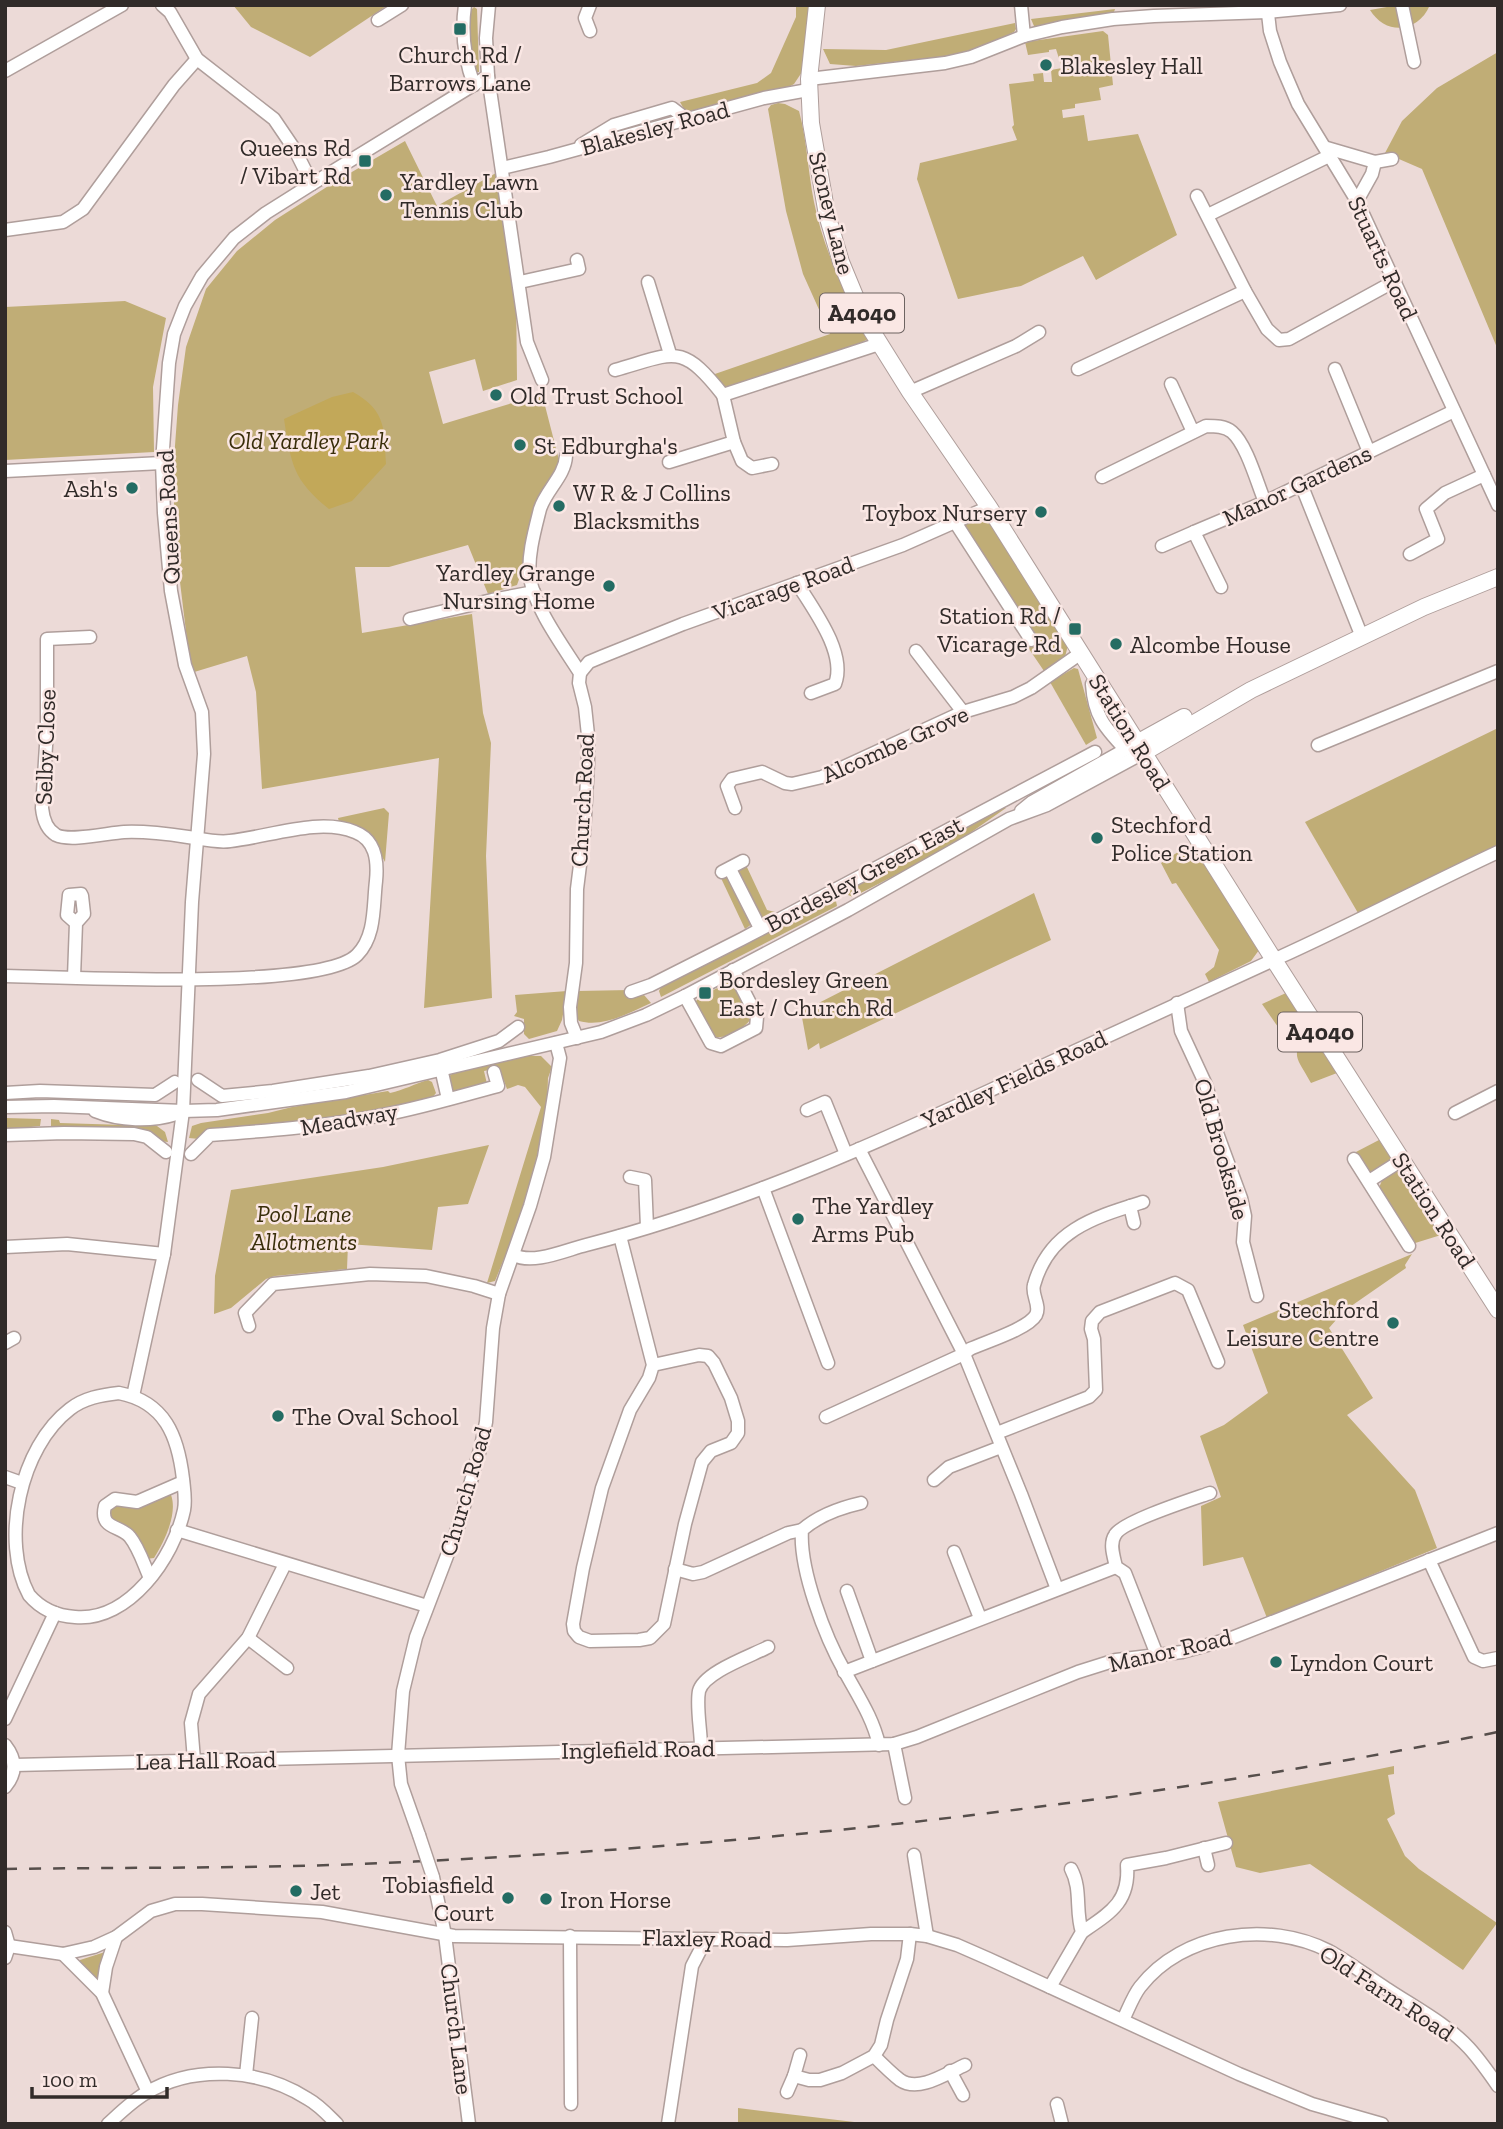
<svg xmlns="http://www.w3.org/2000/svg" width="1503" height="2129" font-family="'Zilla Slab',serif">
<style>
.green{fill:#c0ad76}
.forest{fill:#c2a859}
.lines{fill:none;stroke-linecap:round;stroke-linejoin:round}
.minor-casing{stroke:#af9e9b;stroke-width:15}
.major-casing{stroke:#af9e9b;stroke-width:18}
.minor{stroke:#fff;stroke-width:12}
.major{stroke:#fff;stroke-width:16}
.rail{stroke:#564e4b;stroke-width:2.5;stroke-dasharray:12 12;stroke-linecap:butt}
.minor-bridge-casing{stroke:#af9e9b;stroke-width:15;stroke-linecap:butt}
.minor-bridge{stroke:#fff;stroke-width:12}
.poi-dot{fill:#246c63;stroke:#fae7e4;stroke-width:2.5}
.labels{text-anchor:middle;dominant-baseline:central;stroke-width:5;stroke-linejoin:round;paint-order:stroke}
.shield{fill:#fae7e4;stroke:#6d6361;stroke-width:2}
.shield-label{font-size:23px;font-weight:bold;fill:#312b29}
.poi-label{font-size:24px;fill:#312b29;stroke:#fae7e4;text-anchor:start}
.street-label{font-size:24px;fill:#312b29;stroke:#fae7e4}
.park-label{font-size:24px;font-style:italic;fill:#392e0a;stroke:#fae7e4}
</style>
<rect width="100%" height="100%" fill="#ecdad7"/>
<!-- green -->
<g class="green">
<polygon points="233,5 388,5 310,57 251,27"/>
<polygon points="796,5 810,5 802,72 794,84 787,88 689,112 685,111 680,102 757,83 771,73 796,17"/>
<path d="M1398 5H1430C1418 33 1386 36 1370 10Z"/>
<polygon points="474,7 477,9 479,72 474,72 467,41 471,10"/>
<polygon points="1115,9 1114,12 1038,27 1034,26 1031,19"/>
<polygon points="1015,23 1016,29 1014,32 967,54 856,66 830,64 823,49 886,50"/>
<polygon points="1103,31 1108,35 1113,85 1099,88 1101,100 1075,104 1075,108 1062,110 1063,118 1084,115 1088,141 1138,134 1177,235 1096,280 1083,256 1021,286 958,299 917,179 920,163 1017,140 1012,127 1014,125 1009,84 1034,81 1033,74 1043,73 1044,82 1052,82 1051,70 1062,68 1056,49 1049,50 1049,52 1028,55 1025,42"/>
<polygon points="1498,52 1498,350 1422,169 1385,153 1402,121 1437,88"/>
<path d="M778 103 785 104 799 111C807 140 808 172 814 202 824 252 846 294 868 339L850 349 725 390 712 375 830 334 803 274 786 211 768 109 771 105Z"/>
<polygon points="405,141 437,206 496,173 516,287 517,380 483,391 475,359 429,372 443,424 542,394 560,464 517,585 488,594 468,545 389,567 355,567 362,633 472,614 483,713 491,743 486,856 492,998 424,1008 439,758 262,789 256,692 247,656 191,673 180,582 174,512 174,459 178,405 186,347 206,289 237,251 275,220 333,183"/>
<polygon points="125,301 166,318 153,387 154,452 5,460 5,307"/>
<polygon points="984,514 1068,645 1065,657 1044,671 1027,646 1036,639 961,525"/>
<polygon points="1074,668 1078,669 1097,738 1086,745 1050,682"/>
<polygon points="1498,728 1498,846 1358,913 1305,822"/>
<polygon points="384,808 389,813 385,862 378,849 339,822 338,818"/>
<polygon points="1002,808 1006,808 950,847 853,897 848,895 846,890"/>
<polygon points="1192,843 1259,950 1251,961 1209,982 1205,974 1214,967 1219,950 1176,883 1172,884 1161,863"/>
<polygon points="745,863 767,910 775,912 762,919 735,872"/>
<polygon points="728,874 752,924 745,929 720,876"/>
<polygon points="1034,893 1051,940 820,1049 819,1043 808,1050 801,1012"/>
<polygon points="832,897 836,901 837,906 661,997 659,991 662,985"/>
<path d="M729 982 734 983 751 1019C743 1029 727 1039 715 1037L695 1002 700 997Z"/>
<path d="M630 990 632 998 644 995 651 1003C629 1013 603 1028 579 1021L575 1014 577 991Z"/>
<polygon points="567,991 562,1020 557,1031 529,1039 524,1034 524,1019 514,1016 517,1012 515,995"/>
<polygon points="1286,993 1307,1027 1288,1034 1278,1027 1262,1004"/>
<path d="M1311 1031 1337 1073 1311 1083C1297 1057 1288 1055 1311 1031Z"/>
<polygon points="527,1056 541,1056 552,1067 548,1078 547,1107 537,1156 521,1217 495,1281 487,1283 541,1107 525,1087 518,1085 507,1089 499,1068 484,1071 487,1084 457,1092 452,1091 448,1077 452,1074"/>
<path d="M428 1080 432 1082 436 1093 432 1098 374 1113 199 1139 189 1138 192 1126 201 1123 268 1113 292 1107 388 1091 390 1093C404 1090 414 1084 428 1080Z"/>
<polygon points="5,1118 41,1119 40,1126 5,1130"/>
<polygon points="51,1119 59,1120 60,1123 157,1126 165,1132 168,1142 51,1128"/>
<polygon points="1379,1140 1393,1161 1370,1173 1364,1169 1354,1153"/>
<polygon points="489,1145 468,1204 438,1207 432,1250 348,1244 347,1269 275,1276 266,1279 231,1308 214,1314 215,1276 231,1190 383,1167"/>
<polygon points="1398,1167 1441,1235 1412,1244 1379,1188 1384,1175"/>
<polygon points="1412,1254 1405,1265 1406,1268 1344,1311 1329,1328 1373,1398 1347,1415 1415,1490 1437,1548 1267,1618 1243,1557 1203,1566 1201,1506 1221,1497 1200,1436 1224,1425 1268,1393 1243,1325"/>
<path d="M165 1494 171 1495C178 1514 164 1542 154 1558L146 1559 110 1519 109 1505Z"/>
<polygon points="1394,1766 1394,1774 1388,1775 1395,1814 1387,1819 1405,1856 1419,1869 1497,1923 1463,1970 1310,1864 1260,1873 1236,1867 1218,1802"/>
<polygon points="105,1952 98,1980 90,1975 80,1963 80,1960"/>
<polygon points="738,2108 871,2124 738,2124"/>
</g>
<!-- forest -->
<path class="forest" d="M353 392C387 411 384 430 386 464L352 501 329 509C293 480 291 464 284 419L332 397Z"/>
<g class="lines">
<!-- minor casing -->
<g class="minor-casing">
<g id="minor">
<polyline points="162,5 170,12 197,59 274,119 295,150 312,184"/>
<path d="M465 5C461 33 464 58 474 85"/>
<polyline points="489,5 486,38 488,76 527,342 542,380"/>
<polyline points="590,5 585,18 590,31"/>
<polyline points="1021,5 1024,36"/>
<polyline points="1267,5 1270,31 1280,62 1298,104 1357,201 1498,505"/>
<polyline points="1402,5 1414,62"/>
<polyline points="378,20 402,5"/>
<polyline points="5,71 122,5"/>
<polyline points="809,79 945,63 971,57 1024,36 1062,27 1113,19 1154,16 1267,12 1340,5"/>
<polyline points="581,145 614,125 672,108 685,118"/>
<polyline points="1327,148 1375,162 1372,174 1357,201"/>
<polyline points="1375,162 1392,159"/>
<polyline points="502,168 549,157 764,98 808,90"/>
<polyline points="1197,196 1245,291 1267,329 1279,340 1289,339 1395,281"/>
<polyline points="1208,215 1331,155"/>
<polyline points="5,230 63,222 83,209 174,85 197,59"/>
<polyline points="520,282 579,269 577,260"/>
<polyline points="648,282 670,354"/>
<polyline points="1078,369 1245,291"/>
<polyline points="1335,369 1369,452"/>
<path d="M615 370C675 353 681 342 723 395L879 344"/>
<polyline points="1171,384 1193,432"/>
<polyline points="910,392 1016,346 1039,332"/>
<polyline points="734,442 742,461 752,468 772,464"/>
<path d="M566 456C565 476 546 490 540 509 535 529 527 557 530 578 535 609 563 646 580 673L579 683 585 707 588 735V763L584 833 577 889 576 963 570 1007 571 1023 577 1038"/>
<polyline points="669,462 734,442 723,395"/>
<polyline points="5,471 162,463"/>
<path d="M1102 477 1206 426C1215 426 1225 426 1232 432 1247 445 1257 483 1265 502"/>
<polyline points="1301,484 1362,637"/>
<polyline points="955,522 1031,640"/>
<polyline points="1162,546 1194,532"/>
<polyline points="1410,554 1438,539 1426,509 1445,493 1484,475"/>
<path d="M797 583C813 609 847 653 835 684L811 693"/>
<polyline points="1221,587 1194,532 1265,502 1454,411"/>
<polyline points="410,619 492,600 534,592"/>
<polyline points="916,651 963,712"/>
<polyline points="580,673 589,662 601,657 683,624 903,545 989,507"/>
<path d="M1097 678 1092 684C1094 715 1104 727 1125 749"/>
<polyline points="1318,745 1498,671"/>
<polyline points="735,808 727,786 732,779 762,772 785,783 792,784 822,777 963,712 1013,697 1031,688 1081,653"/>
<polyline points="1021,811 1032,802 1137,743"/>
<polyline points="730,869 760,928"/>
<polyline points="722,872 743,861"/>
<path d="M5 976C66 977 320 991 357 955 376 936 373 906 376 881 378 861 376 840 355 832 319 817 269 837 230 841 217 843 201 839 188 837 168 834 145 831 124 832 108 833 70 842 56 835 46 829 43 818 42 808L47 730V639L90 637"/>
<polyline points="74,977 76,923 84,914 82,896 81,894 69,895 67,915 76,923"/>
<polyline points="631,992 651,985 742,939 1095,752"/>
<polyline points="685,996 711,1043 721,1046 756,1028 757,1017 733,970"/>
<polyline points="1177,1003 1181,1031 1206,1085 1212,1105 1213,1122 1241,1198 1245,1216 1243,1242 1257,1296"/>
<polyline points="440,1064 448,1099"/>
<polyline points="198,1080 222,1096 273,1091 369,1076 440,1060 499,1041 518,1027"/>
<polyline points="5,1093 40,1091 155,1095 175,1082"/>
<polyline points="5,1107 54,1106 183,1111 217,1110 346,1092 601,1032 646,1015 685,996 848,910 1009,819 1047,805 1143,753"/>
<polyline points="807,1110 825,1102 846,1154"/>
<path d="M95 1111C120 1121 151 1122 176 1114"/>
<polyline points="1455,1113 1498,1091"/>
<polyline points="5,1135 64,1133 134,1134 147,1137 166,1152"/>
<polyline points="859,1149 964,1354 1021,1494 1057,1589"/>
<path d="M191 1154 210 1135C264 1131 318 1127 372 1117 414 1110 456 1097 498 1086L494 1072"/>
<polyline points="1354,1159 1409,1246"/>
<polyline points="630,1177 645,1180 647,1227"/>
<polyline points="1369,1181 1402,1160"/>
<polyline points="763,1188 828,1363"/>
<polyline points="1130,1206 1134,1223"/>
<polyline points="620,1236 653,1365 699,1355 708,1356 714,1363 731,1398 738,1421 738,1433 731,1443 711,1451 702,1462 685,1524 664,1624 650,1638 639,1640 590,1641 579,1637 574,1631 573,1624 583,1568 602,1488 630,1410 649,1378 653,1365"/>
<polyline points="5,1247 67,1244 164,1254"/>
<path d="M514 1255C533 1265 566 1250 586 1245 742 1205 891 1137 1036 1069 1117 1032 1198 994 1280 957 1353 924 1425 886 1498 852"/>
<polyline points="249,1326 245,1313 273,1284 370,1274 426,1276 474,1286 499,1294"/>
<polyline points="5,1343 14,1338"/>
<path d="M119 1393C165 1402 178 1436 183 1479 184 1489 186 1500 184 1510 174 1557 129 1622 75 1617 57 1616 41 1609 29 1595 0 1541 20 1447 70 1409 84 1398 101 1395 119 1393Z"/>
<polyline points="133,1396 164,1254 183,1111 192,902 204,754 202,712 185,665 171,591 164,513 162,463 169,363 174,334 185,306 202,276 234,238 266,213 312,184 488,76"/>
<path d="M826 1417 964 1354 970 1349C985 1342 1028 1329 1036 1315 1041 1305 1031 1295 1034 1285 1049 1230 1095 1217 1143 1202"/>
<polyline points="997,1433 1089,1397 1096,1390 1094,1339 1091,1329 1092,1321 1100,1312 1175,1283 1188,1290 1218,1362"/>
<polyline points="5,1477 19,1482"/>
<polyline points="934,1480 949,1467 1001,1447"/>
<path d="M861 1503C839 1508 819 1515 802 1530 799 1569 825 1637 845 1672 858 1696 873 1718 879 1745"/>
<polyline points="177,1530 427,1606"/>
<polyline points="954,1552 980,1618"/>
<polyline points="1429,1560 1474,1657 1483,1661 1498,1658"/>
<polyline points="675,1569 693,1574 703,1572 788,1533 802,1530"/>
<path d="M150 1578C144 1565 139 1548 130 1537 121 1525 99 1530 105 1506L115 1499 137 1502 183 1482"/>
<polyline points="847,1591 872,1661"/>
<polyline points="248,1638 287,1668"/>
<path d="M1157 1655 1125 1573 1116 1567C1114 1557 1109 1544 1115 1535 1121 1522 1193 1499 1210 1493"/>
<polyline points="844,1672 1116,1567"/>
<polyline points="5,1719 55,1613"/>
<polyline points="894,1744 905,1798"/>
<path d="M5 1745C16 1759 17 1773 5 1787"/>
<path d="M701 1747C701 1731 696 1706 699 1691 704 1672 751 1656 768 1647"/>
<polyline points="194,1760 191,1723 199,1694 248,1638 285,1564"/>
<polyline points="14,1765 894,1744 917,1737 1078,1672 1116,1660 1182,1652 1229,1639 1498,1533"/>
<polyline points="419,1835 401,1784 398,1755 403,1691 416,1637 458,1527 481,1446 486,1422 493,1328 499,1294 530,1206 544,1157 560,1058 556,1043"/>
<polyline points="1204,1848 1208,1865"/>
<polyline points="914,1855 927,1936"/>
<polyline points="433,1877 445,1935 469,2124"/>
<polyline points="5,1932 9,1946 5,1958"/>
<path d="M1082 1932C1110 1913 1130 1902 1127 1865L1166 1858 1226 1843"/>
<polyline points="570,1936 571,2104"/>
<polyline points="9,1946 63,1954 94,1947 116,1937 151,1911 175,1904 202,1904 322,1912 454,1936 787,1940 871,1934 910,1934 927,1936 957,1945 989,1959 1239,2074 1312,2104 1382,2124"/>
<polyline points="63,1954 102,1993 148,2092"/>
<path d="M1050 1987 1082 1932C1075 1911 1082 1889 1071 1869"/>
<polyline points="102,1993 106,1967 116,1937"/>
<path d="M1123 2020C1128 2010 1133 1996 1140 1987 1183 1932 1268 1920 1329 1951 1349 1962 1368 1977 1387 1989 1414 2007 1447 2024 1469 2048 1480 2060 1489 2073 1498 2086"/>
<polyline points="800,2055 794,2076 809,2080 820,2080 842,2073 874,2056 881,2045 887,2020 907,1959 910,1934"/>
<path d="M874 2056C882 2064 891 2073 900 2080 919 2093 947 2073 965 2065"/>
<polyline points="950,2071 963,2095"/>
<polyline points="246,2075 252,2018"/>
<polyline points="787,2092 794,2076"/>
<polyline points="1057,2104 1062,2124"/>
<path d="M108 2124C120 2113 132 2101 146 2093 194 2064 262 2069 308 2099 319 2105 328 2115 337 2124"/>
<polyline points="668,2124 692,1966 706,1939"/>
</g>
</g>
<!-- major casing -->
<g class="major-casing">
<g id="major">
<polyline points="817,5 809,79 811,123 827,215 841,262 865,320 910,392 989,507 1274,960 1498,1310"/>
<polyline points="1137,743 1184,717"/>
<polyline points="1143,753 1251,690 1424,607 1498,577"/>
</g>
</g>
<!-- minor -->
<use href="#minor" class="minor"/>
<!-- major -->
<use href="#major" class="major"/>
<!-- rail -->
<path class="rail" d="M5 1869C139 1867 272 1869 405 1862 772 1845 1138 1803 1498 1732"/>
<!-- minor-bridge casing -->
<g class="minor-bridge-casing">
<polyline id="minor-bridge" points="419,1835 433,1877"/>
</g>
<!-- minor-bridge -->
<use href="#minor-bridge" class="minor-bridge"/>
</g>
<!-- markers -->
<g class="poi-dot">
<rect x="453" y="22" width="14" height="14" rx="3.5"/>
<circle cx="1046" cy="65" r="7"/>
<rect x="358" y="154" width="14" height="14" rx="3.5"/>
<circle cx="386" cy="195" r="7"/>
<circle cx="496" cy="395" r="7"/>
<circle cx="520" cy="445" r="7"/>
<circle cx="132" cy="488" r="7"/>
<circle cx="559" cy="506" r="7"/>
<circle cx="1041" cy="512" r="7"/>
<circle cx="609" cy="586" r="7"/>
<rect x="1068" y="622" width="14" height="14" rx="3.5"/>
<circle cx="1116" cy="644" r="7"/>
<circle cx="1097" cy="838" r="7"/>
<rect x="698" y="986" width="14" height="14" rx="3.5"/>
<circle cx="798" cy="1219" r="7"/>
<circle cx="1393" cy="1323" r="7"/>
<circle cx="278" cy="1416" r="7"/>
<circle cx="1276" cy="1662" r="7"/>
<circle cx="296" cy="1891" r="7"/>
<circle cx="508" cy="1898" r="7"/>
<circle cx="546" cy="1899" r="7"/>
</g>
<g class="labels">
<!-- shield labels -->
<g class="shield">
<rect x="820" y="293.5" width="84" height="39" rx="5"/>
<rect x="1278" y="1012.5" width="84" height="39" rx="5"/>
</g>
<g class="shield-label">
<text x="862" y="313">A4040</text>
<text x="1320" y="1032">A4040</text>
</g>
<!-- poi labels -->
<g class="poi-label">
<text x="460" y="54" text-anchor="middle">Church Rd /<tspan x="460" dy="28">Barrows Lane</tspan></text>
<text x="1060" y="65">Blakesley Hall</text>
<text x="351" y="147" text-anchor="end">Queens Rd<tspan x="351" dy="28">/ Vibart Rd</tspan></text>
<text x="400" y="181">Yardley Lawn<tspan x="400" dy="28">Tennis Club</tspan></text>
<text x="510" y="395">Old Trust School</text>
<text x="534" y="445">St Edburgha's</text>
<text x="118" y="488" text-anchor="end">Ash's</text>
<text x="573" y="492">W R &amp; J Collins<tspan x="573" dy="28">Blacksmiths</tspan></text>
<text x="1027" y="512" text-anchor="end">Toybox Nursery</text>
<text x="595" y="572" text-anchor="end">Yardley Grange<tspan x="595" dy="28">Nursing Home</tspan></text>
<text x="1061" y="615" text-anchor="end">Station Rd /<tspan x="1061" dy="28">Vicarage Rd</tspan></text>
<text x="1130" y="644">Alcombe House</text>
<text x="1111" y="824">Stechford<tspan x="1111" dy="28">Police Station</tspan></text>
<text x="719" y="979">Bordesley Green<tspan x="719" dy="28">East / Church Rd</tspan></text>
<text x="812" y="1205">The Yardley<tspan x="812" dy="28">Arms Pub</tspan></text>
<text x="1379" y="1309" text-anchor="end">Stechford<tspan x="1379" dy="28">Leisure Centre</tspan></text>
<text x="292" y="1416">The Oval School</text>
<text x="1290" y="1662">Lyndon Court</text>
<text x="494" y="1884" text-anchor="end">Tobiasfield<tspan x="494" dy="28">Court</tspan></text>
<text x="310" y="1891">Jet</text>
<text x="560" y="1899">Iron Horse</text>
</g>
<!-- street labels -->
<g class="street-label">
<text transform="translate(655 128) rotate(-15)">Blakesley Road</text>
<text transform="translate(832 213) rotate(76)">Stoney Lane</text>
<text transform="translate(1383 258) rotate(65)">Stuarts Road</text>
<text transform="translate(1297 485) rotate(-25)">Manor Gardens</text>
<text transform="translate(168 517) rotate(-93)">Queens Road</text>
<text transform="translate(783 588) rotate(-20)">Vicarage Road</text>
<text transform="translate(1130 732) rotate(58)">Station Road</text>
<text transform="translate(895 744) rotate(-24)">Alcombe Grove</text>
<text transform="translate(45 747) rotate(-88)">Selby Close</text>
<text transform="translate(582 800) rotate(-87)">Church Road</text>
<text transform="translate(864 874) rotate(-28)">Bordesley Green East</text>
<text transform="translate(1014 1079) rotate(-25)">Yardley Fields Road</text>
<text transform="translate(349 1119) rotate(-10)">Meadway</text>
<text transform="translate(1222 1149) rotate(74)">Old Brookside</text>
<text transform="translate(1434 1210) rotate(57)">Station Road</text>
<text transform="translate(465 1491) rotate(-74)">Church Road</text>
<text transform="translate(1170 1650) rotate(-13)">Manor Road</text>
<text transform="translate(638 1749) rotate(-1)">Inglefield Road</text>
<text transform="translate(206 1760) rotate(-1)">Lea Hall Road</text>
<text transform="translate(707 1938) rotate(1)">Flaxley Road</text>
<text transform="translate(1387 1993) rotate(33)">Old Farm Road</text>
<text transform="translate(457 2029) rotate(83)">Church Lane</text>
</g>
<!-- park labels -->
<g class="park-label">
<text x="309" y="440">Old Yardley Park</text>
<text x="304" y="1213">Pool Lane<tspan x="304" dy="28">Allotments</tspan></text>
</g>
</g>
<!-- border -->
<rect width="1503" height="2129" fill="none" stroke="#312b29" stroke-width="14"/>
<!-- scale -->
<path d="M32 2087v10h135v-10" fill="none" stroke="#312b29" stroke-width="3.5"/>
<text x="42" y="2087" font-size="21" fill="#312b29" stroke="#fae7e4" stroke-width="5" paint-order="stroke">100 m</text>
</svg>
